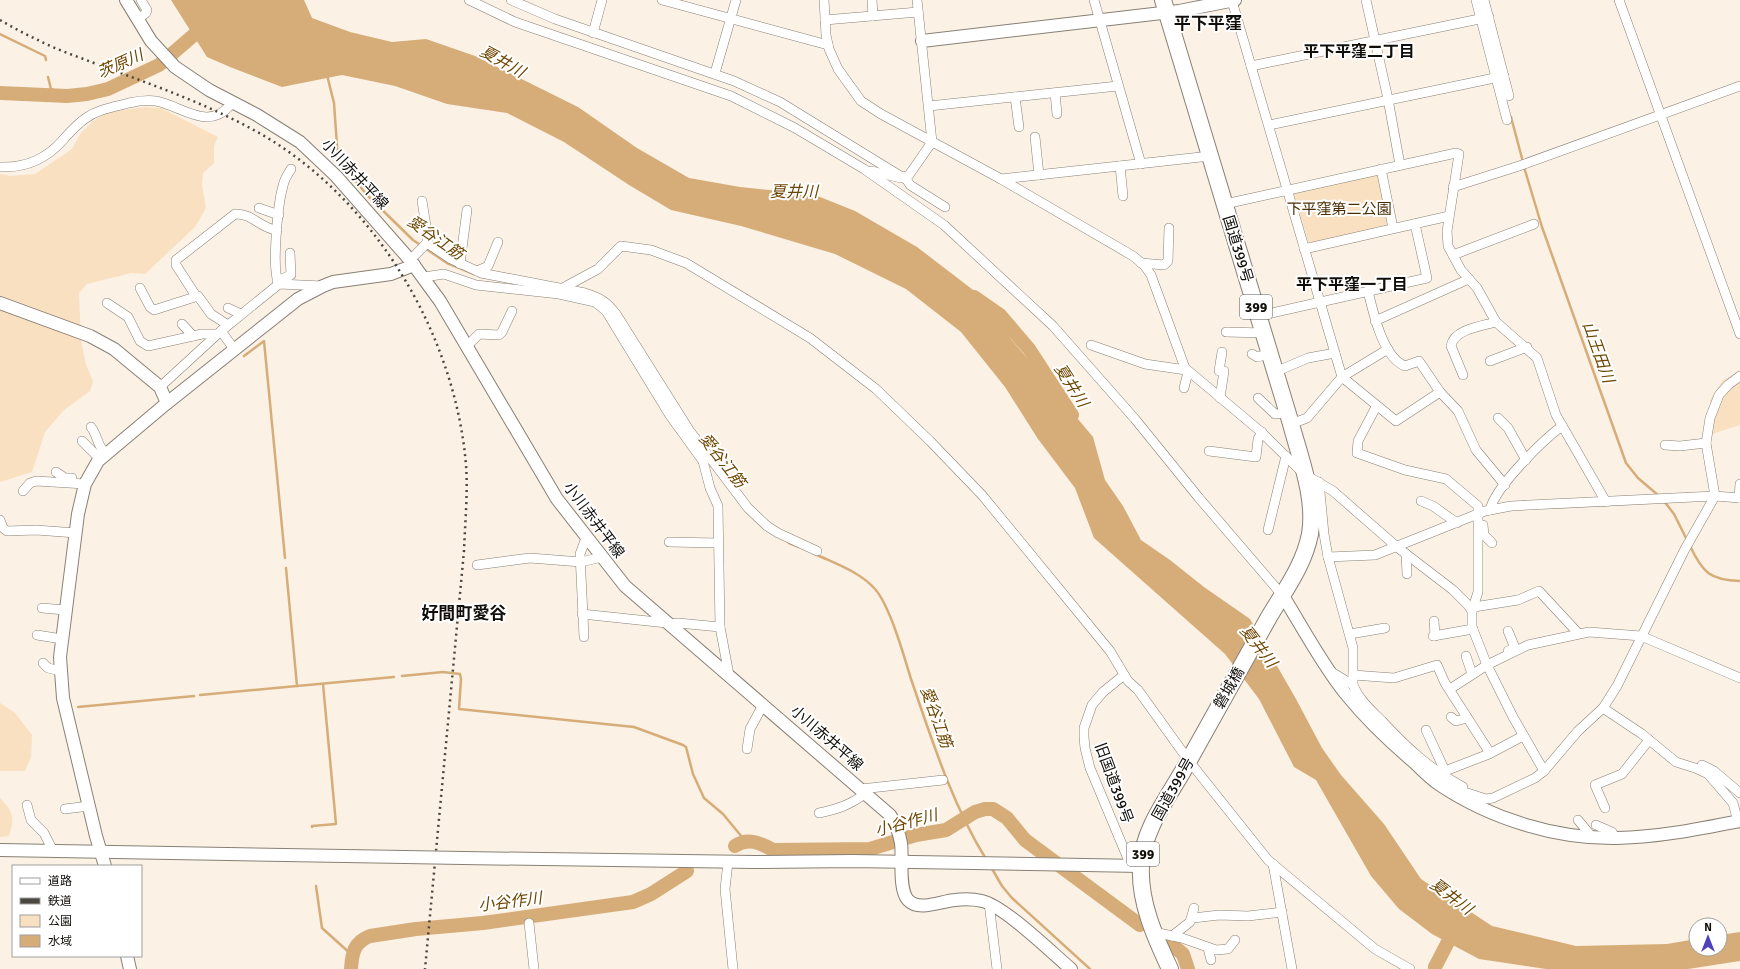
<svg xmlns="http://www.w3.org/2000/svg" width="1740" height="969" viewBox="0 0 1740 969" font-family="Signika,'Noto Sans JP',sans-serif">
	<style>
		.green { fill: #f9e0c1 }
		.water { fill: #d6ad78 }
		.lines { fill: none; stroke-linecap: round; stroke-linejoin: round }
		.stream { stroke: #d6ad78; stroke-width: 2.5 }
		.river { stroke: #d6ad78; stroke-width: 14 }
		.street-casing { stroke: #898075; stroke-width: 10 }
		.secondary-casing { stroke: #898075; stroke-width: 14 }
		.highway-casing { stroke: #898075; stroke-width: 18 }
		.street { stroke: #fff; stroke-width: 9 }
		.secondary { stroke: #fff; stroke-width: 12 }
		.highway { stroke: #fff; stroke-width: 16 }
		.rail { stroke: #4a4640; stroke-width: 2.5; stroke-dasharray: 2 4; stroke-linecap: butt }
		.secondary-bridge-casing { stroke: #898075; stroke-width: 14; stroke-linecap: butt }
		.secondary-bridge { stroke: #fff; stroke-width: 12 }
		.labels { text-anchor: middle; stroke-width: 4; stroke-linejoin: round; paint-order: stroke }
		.shield { fill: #fff; stroke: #585654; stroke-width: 1 }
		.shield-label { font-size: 14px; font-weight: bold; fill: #110e0a }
		.street-label { font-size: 15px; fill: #110e0a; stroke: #fff }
		.park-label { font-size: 15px; fill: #4a2e02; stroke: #fff }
		.neighbourhood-label { font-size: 16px; font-weight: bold; fill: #110e0a; stroke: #fff }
		.water-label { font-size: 16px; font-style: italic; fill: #6e4601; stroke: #fff }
		.quarter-label { font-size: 17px; font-weight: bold; fill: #110e0a; stroke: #fff }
	</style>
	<rect width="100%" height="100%" fill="#fbf1e5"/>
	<g class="green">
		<polygon points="144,107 161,108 218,137 214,146 214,163 203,173 202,185 206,208 195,227 145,274 131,273 87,284 79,293 81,340 86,365 93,381 90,391 64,410 45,432 32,472 0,482 0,174 11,176 35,174 72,149 81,133 93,121 109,112"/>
		<polygon points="1377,173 1390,224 1311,243 1308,241 1294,194 1295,191"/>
		<polygon points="1740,370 1740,425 1712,434 1710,400 1722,381"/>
		<polygon points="0,703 15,713 32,735 31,757 25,771 0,771"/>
		<path d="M0,798C13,812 15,817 9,836L0,837Z"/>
	</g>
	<polygon class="water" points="171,0 304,0 312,18 350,32 392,42 426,39 475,56 578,107 637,148 689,178 740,187 815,195 855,211 917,247 981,296 1011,339 1093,437 1105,480 1123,506 1141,540 1170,560 1204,587 1250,619 1296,699 1322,748 1341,775 1384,824 1421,879 1492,926 1576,946 1667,944 1696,939 1696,949 1720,949 1720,935 1740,932 1740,961 1688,969 1546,969 1479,959 1432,934 1399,909 1371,876 1316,780 1294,767 1259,699 1225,654 1094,538 1075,488 1038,439 1005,387 961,332 906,289 835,254 741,226 671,210 629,185 564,142 507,113 447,104 395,86 342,75 282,87 230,67 207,57"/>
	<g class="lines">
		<g class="stream">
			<polyline points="0,34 45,56 46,60"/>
			<polyline points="327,75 334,103 338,160 368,196 413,240 447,263 474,274"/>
			<polyline points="48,77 51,89 67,96"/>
			<polyline points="1511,117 1523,162"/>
			<polyline points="1524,167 1542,227 1626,463 1638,478 1659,496"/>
			<polyline points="244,356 264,341 285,558"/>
			<polyline points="1664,501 1674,514 1687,540"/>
			<polyline points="789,543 799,547"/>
			<path d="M1690,546C1703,573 1710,580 1740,581"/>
			<path d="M815,554C836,564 860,572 875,589C890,606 904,656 911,679C932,740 952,804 986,859"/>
			<polyline points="286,568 297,686"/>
			<polyline points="402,676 443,672 460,674 461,679 459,709 634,727 683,745 686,747 693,774 704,798 723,814 742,837 741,842"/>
			<polyline points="200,695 394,677"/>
			<polyline points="78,707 194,696"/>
			<polyline points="312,827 312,826 336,824 323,684"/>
			<polyline points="991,867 1002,886 1012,898 1090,969"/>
			<polyline points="316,886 322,928 352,955"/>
		</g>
		<g class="river">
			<polyline points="0,93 67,96 87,94 108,89 159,65 195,34 228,0"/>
			<polyline points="974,297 1000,315 1029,349 1072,415"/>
			<path d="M735,846C748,837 760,843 773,850L870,849L916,835L946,830L975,812L985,809H993L1007,818L1025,840L1140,925"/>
			<polyline points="1172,945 1183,954 1188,969"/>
			<polyline points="1435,967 1449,940 1454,925"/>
			<path d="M351,969C352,953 354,942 370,936L416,929L483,923L633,902L651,894L687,871"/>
		</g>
		<g class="street-casing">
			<g id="street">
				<polyline points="469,0 515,22 731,96 795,128 864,169 944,225 1053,326 1135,419 1199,498 1283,596"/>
				<polyline points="511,0 555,19 734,81 780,102 907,180 910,185 945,207"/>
				<polyline points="662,0 828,45"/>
				<polyline points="824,0 826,35 829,49 838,69 861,101 881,114 1001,179 1133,256 1144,265 1151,275 1185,368 1260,431 1304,474 1333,491 1397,547 1453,590 1468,605 1472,611 1472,627 1487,665 1513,717 1544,771"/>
				<polyline points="872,0 873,16"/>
				<polyline points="1094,0 1141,164"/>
				<polyline points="1366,0 1388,99 1400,165"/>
				<polyline points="1476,0 1507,120"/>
				<polyline points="1484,0 1509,96"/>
				<polyline points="1619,0 1740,334"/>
				<polyline points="1232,1 1342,377 1396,421 1440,392"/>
				<polyline points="138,19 146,13 147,10 141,0"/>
				<polyline points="825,20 918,12"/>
				<polyline points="593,33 602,0"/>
				<polyline points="1251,66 1489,17"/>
				<polyline points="715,73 736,0"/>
				<polyline points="1055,93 1057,114"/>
				<polyline points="1015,97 1019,127"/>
				<polyline points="929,106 1118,86"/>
				<polyline points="1269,125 1504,76"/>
				<polyline points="1035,137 1039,175"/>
				<polyline points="1120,166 1123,196"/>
				<path d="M0,167C25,168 46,159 62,141C69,133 77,124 86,118C99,109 114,107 129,103C138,101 147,100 156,101C185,107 209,133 233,102"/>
				<polyline points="1381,169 1393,228"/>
				<polyline points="871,171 901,178 909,175 932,142 917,0"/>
				<polyline points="1001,179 1210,156"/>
				<polyline points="1453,187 1519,166 1740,86"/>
				<polyline points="1225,204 1456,153 1459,154 1447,231 1448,246 1461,270 1477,288 1496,322 1537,358 1556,415 1606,502"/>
				<polyline points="259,208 279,215"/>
				<path d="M427,243L451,259L481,273L585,293C599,297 607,302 616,314L689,430L748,508L767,526L778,533L817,551"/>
				<polyline points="1304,249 1449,216"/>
				<polyline points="1453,255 1534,224"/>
				<polyline points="410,260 427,243 427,232 422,201"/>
				<polyline points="1141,263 1164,265 1168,261 1169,228"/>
				<polyline points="460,264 467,210"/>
				<polyline points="477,271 488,266 498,242"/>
				<polyline points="424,277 444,274 476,285 559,294 595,302 606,311 669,414 703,461 710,488 718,506 720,627 729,675"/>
				<polyline points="277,281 291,275 290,253"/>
				<path d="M279,284C271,270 278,203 283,186C284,180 287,175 291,169"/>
				<polyline points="140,288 150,307 154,310 198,296 211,314 228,325"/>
				<polyline points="561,289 598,269 621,246 651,250 686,263 810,338 876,389 930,441 982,495 1110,651 1128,681 1138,690 1189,761 1268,860 1375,949 1410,969"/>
				<path d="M1368,291C1373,312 1383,358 1405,366L1419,361L1440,392L1458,411L1476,450L1505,485"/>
				<path d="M196,296L176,265V260L235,214C252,213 261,229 277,230"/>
				<polyline points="107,303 128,317 140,341 148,346 202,334 217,334"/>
				<polyline points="228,308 241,314"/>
				<polyline points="1258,316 1427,278 1415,224"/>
				<polyline points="1375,321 1469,279"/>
				<polyline points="182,324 193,336"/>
				<polyline points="221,331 234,349"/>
				<polyline points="1226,332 1264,333"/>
				<polyline points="1091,345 1145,364 1186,370"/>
				<polyline points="466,347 479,334 499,335 502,332 512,311"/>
				<polyline points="1252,354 1257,357 1270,354"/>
				<polyline points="1490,361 1527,347"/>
				<polyline points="1275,372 1308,358 1335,353"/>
				<path d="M1463,375L1451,346C1454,329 1482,326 1496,322"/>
				<polyline points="160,387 221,331 279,284 323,286"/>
				<polyline points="1184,388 1188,372"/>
				<polyline points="1220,398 1224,371 1219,371 1222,352"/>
				<polyline points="1258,398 1275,414 1288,413"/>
				<polyline points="1376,407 1358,441 1357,453 1405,470 1446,479 1478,506 1478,592 1472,611"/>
				<polyline points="1498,418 1508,428 1526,460"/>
				<polyline points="1291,424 1307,418 1342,377 1388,349"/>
				<path d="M91,427C98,436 97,446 106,454"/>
				<polyline points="82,441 100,459"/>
				<polyline points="1665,445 1680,446 1706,443"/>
				<polyline points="1209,451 1256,457 1258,439 1262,432"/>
				<polyline points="56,472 65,478 72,478"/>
				<polyline points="1319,482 1324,534 1328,557 1353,648 1353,685 1330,671"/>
				<polyline points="23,491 30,483 36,481 85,484"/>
				<polyline points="1739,498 1740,484"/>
				<polyline points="1421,501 1433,506 1457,523"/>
				<path d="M1490,510C1495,487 1542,441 1562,426"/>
				<polyline points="0,520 3,528 7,531 36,530 76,533"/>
				<polyline points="1483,525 1484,535 1492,543"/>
				<polyline points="1268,530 1286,456"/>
				<polyline points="669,542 718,543"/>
				<polyline points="1406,554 1407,574"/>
				<polyline points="1328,557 1375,555 1485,511 1511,506 1715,496 1740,498"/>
				<polyline points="477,565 530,558 581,562 602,557"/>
				<polyline points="1474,607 1518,600 1539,591 1578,633"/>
				<polyline points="42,608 65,610"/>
				<polyline points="582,614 667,623"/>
				<polyline points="1434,621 1435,636"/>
				<polyline points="669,624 678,623 720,627"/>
				<polyline points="1350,634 1385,628"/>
				<polyline points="37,635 62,639"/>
				<polyline points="1433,636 1473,629"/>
				<polyline points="584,637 580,554 586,538"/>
				<polyline points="1508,651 1515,648 1508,631"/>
				<polyline points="1466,656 1472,674"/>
				<polyline points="43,663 48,668 61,671"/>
				<polyline points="1124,675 1103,692 1092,705 1084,728 1084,737 1085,748 1090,768 1131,866"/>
				<polyline points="1353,675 1394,678 1437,665 1445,683 1490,753"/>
				<path d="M1353,685C1359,700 1371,710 1382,721C1407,748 1431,770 1463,787"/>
				<polyline points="1450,689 1487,665 1528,645 1589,632 1641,636 1740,678"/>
				<polyline points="1603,708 1642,734 1676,762 1695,768 1708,774 1733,803 1738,822"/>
				<polyline points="1451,717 1456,721 1467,718"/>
				<polyline points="1426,730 1445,771 1489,754 1523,736"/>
				<polyline points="747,749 750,729 763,705"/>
				<polyline points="1702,765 1714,771 1740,793"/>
				<polyline points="1452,788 1486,799 1493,798 1535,778 1544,771 1578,731 1603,708 1617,686 1685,549 1715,496 1706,443 1710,418 1719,395 1728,385 1740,376"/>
				<polyline points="861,789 943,780"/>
				<polyline points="27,805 31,820 44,833 53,851"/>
				<polyline points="1605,808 1595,785 1622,774 1649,740"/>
				<polyline points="65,809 89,806"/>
				<path d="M819,813C838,809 850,805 866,793"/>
				<polyline points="1578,820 1592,837"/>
				<polyline points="1596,825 1612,832 1615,838"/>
				<polyline points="728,862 725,889 733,969"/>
				<polyline points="1273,864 1292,969"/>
				<polyline points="989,903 997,969"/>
				<polyline points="1193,918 1219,915 1248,916 1282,912"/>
				<polyline points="529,923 534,969"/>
				<polyline points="1154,932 1182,938 1216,950 1228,949 1235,940"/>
				<polyline points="1172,936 1190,922 1194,908"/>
				<polyline points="1208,948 1211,960"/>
			</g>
		</g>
		<g class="secondary-casing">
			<g id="secondary">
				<path d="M126,0L151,41L175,67L209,90L257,115L300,142L336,176L410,260L440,301L557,499L625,586L890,815C896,824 899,832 901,843C903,857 898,889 908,900C919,912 941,901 955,900C964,899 973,899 982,901C1004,906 1051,952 1071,969"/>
				<polyline points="922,41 1179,11 1235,0"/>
				<polyline points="0,303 90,336 114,349 160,387 167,403"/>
				<path d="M1283,596C1303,628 1321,663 1345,693C1366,719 1390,742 1415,763C1423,771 1431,779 1440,785C1491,819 1556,839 1617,838C1659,837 1699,829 1740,821"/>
				<polyline points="0,850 405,857"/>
				<polyline points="463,858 754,862 853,861 1141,866"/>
				<polyline points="105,866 96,836 63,698 60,657 78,514 85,484 98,461 167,403 298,299 323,286 333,282 391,274 414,265"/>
				<polyline points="127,956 130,969"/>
			</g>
		</g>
		<g class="highway-casing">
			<path id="highway" d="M1163,0L1291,424C1300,458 1316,498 1310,534C1304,565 1285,590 1269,617C1242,665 1215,713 1188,762C1171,794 1143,827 1141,866C1139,902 1155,937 1170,969"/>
		</g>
		<use href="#street" class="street"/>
		<use href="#secondary" class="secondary"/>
		<use href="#highway" class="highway"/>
		<path class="rail" d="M0,20C12,27 25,34 38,40C57,50 79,57 99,65C150,84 202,102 250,128C370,191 455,331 466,465C468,493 465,523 464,551L425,969"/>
		<g class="secondary-bridge-casing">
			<polyline id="secondary-bridge" points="405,857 463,858"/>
		</g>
		<use href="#secondary-bridge" class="secondary-bridge"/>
	</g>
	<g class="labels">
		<g class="shield">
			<rect x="1240" y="295" width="32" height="24" rx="3"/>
			<rect x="1127" y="842" width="32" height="24" rx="3"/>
		</g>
		<g class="shield-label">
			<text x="1256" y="312">399</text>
			<text x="1143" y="859">399</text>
		</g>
		<g class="street-label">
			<text transform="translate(355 174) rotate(47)" y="5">小川赤井平線</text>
			<text transform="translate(1238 249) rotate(73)" y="5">国道399号</text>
			<text transform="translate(594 520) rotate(53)" y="5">小川赤井平線</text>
			<text transform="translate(1229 688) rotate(-60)" y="5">磐城橋</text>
			<text transform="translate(827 738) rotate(41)" y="5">小川赤井平線</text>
			<text transform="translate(1114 783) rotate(70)" y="5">旧国道399号</text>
			<text transform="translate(1173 789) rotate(-61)" y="5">国道399号</text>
		</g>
		<g class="park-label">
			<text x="1339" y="214">下平窪第二公園</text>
		</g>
		<g class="neighbourhood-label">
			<text x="1359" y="57">平下平窪二丁目</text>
			<text x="1352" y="290">平下平窪一丁目</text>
		</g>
		<g class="water-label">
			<text transform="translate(503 61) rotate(29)" y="6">夏井川</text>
			<text transform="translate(120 63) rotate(-24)" y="6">茨原川</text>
			<text x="794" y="197">夏井川</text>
			<text transform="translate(436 237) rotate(35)" y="6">愛谷江筋</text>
			<text transform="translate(1599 352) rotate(70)" y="6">山王田川</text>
			<text transform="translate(1072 385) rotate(57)" y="6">夏井川</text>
			<text transform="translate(723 460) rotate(52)" y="6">愛谷江筋</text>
			<text transform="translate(1259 646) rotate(52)" y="6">夏井川</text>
			<text transform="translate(937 717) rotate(70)" y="6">愛谷江筋</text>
			<text transform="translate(906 822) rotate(-15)" y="6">小谷作川</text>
			<text transform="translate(1452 896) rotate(37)" y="6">夏井川</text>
			<text transform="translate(510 901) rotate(-7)" y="6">小谷作川</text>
		</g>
		<g class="quarter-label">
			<text x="1208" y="29">平下平窪</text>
			<text x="464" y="619">好間町愛谷</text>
		</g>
	</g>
	<rect x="12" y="865" width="130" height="92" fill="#ffffff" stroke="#a09f9d"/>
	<rect x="20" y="878" width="20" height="6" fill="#ffffff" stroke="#a09f9d"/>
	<text x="48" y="885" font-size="12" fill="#110e0a">道路</text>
	<rect x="20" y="898" width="20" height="6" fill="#4a4640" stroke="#a09f9d"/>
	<text x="48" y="905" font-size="12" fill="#110e0a">鉄道</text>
	<rect x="20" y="915" width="20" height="12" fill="#f9e0c1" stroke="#a09f9d"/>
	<text x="48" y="925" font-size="12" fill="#110e0a">公園</text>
	<rect x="20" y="935" width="20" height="12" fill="#d6ad78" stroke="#a09f9d"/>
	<text x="48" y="945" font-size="12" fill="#110e0a">水域</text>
	<g transform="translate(1708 937)"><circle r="19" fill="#ffffff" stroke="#a09f9d"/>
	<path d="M0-3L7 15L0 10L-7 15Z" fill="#5141b8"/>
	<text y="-6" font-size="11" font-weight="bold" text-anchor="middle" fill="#110e0a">N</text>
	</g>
</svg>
